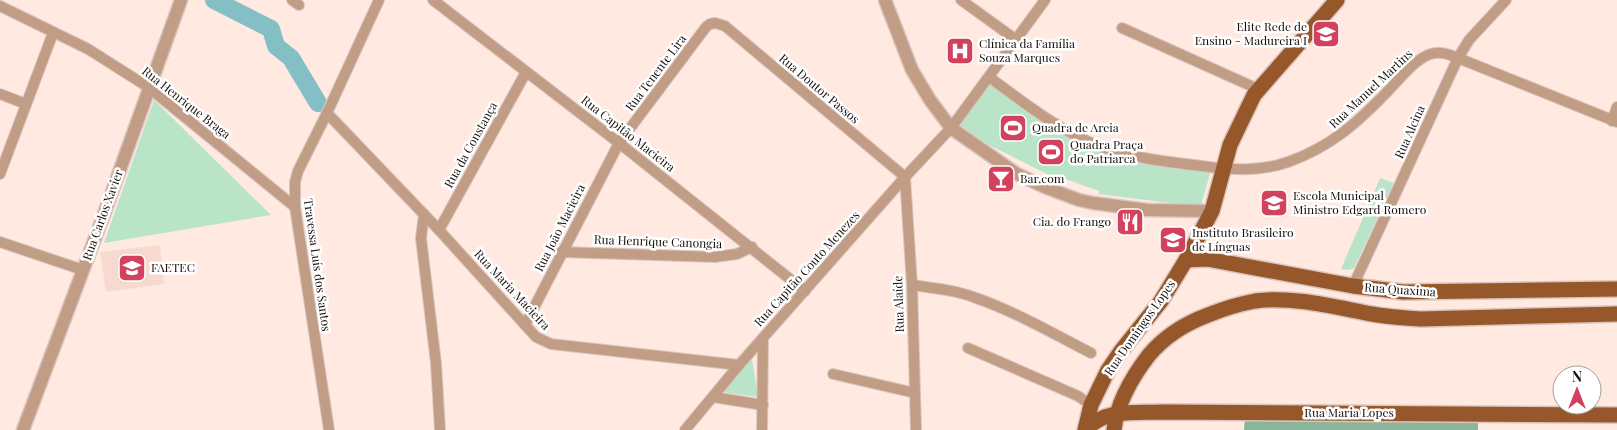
<svg xmlns="http://www.w3.org/2000/svg" width="1617" height="430" viewBox="0 0 1617 430" font-family="'Playfair Display',serif">
	<style>
		.built { fill: #f7dacf }
		.green { fill: #bae4c8 }
		.forest { fill: #8bb59a }
		.lines { fill: none; stroke-linecap: round; stroke-linejoin: round }
		.river { stroke: #84bfc5; stroke-width: 18 }
		.minor-casing { stroke: #dac6bf; stroke-width: 12 }
		.tertiary-casing { stroke: #dac6bf; stroke-width: 15 }
		.primary-casing { stroke: #dac6bf; stroke-width: 18 }
		.minor { stroke: #c19d86; stroke-width: 10 }
		.tertiary { stroke: #c19d86; stroke-width: 12 }
		.primary { stroke: #96572a; stroke-width: 15 }
		.labels { text-anchor: middle; stroke-width: 5; stroke-linejoin: round; paint-order: stroke }
		.poi-label { font-size: 12px; fill: #150e0b; stroke: #fff; text-anchor: start }
		.street-label { font-size: 12px; fill: #150e0b; stroke: #fff }
	</style>
	<rect width="100%" height="100%" fill="#ffe9e1"/>
	<polygon class="built" points="160,245 164,284 106,292 100,252"/>
	<g class="green">
		<path d="M989,82L1082,142L1211,170L1201,205L1170,203L1098,194L1100,191C1088,188 1060,175 1051,176L979,140L960,126Z"/>
		<polygon points="154,100 271,215 104,243"/>
		<polygon points="1380,178 1394,183 1354,268 1348,270 1341,269"/>
		<polygon points="752,359 758,397 722,392"/>
	</g>
	<polygon class="forest" points="1245,417 1478,418 1478,430 1244,430"/>
	<g class="lines">
		<polyline class="river" points="214,0 271,29 276,46 291,58 318,103"/>
		<g class="minor-casing">
			<g id="minor">
				<polyline points="292,0 299,5"/>
				<polyline points="433,0 619,143 805,291"/>
				<polyline points="961,0 1015,39"/>
				<polyline points="0,6 88,49 148,87 295,207"/>
				<polyline points="1122,28 1258,89"/>
				<path d="M989,77C1024,103 1060,131 1101,147C1133,158 1168,162 1202,166C1231,170 1259,172 1288,162C1330,147 1356,124 1386,93C1399,80 1412,62 1428,55C1438,50 1448,54 1458,58L1617,122"/>
				<polyline points="0,94 26,104"/>
				<polyline points="327,113 439,230 536,337 551,344 739,365"/>
				<polyline points="1612,121 1617,107"/>
				<polyline points="0,174 53,33"/>
				<polyline points="424,214 421,238 436,363 440,430"/>
				<polyline points="439,230 526,72"/>
				<polyline points="0,242 83,270"/>
				<polyline points="561,252 715,257 737,254 752,247"/>
				<path d="M912,285C933,288 956,290 976,298C1016,312 1054,334 1091,353"/>
				<polyline points="1353,286 1458,58 1469,40 1506,0"/>
				<polyline points="525,325 619,143 706,27 710,24 715,23 725,26 905,177 912,285 916,430"/>
				<polyline points="968,348 1078,396 1091,405"/>
				<polyline points="833,374 915,393"/>
				<polyline points="713,397 763,405"/>
				<polyline points="329,430 295,207 295,182 298,171 327,113 379,0"/>
				<polyline points="685,430 739,365 905,177 951,128 1045,0"/>
				<polyline points="762,430 763,338"/>
			</g>
		</g>
		<g class="tertiary-casing">
			<g id="tertiary">
				<polyline points="885,0 912,70 930,100 951,128 1017,174 1047,188 1079,200 1093,203 1147,210 1212,211"/>
				<polyline points="23,430 103,217 181,0"/>
			</g>
		</g>
		<g class="primary-casing">
			<g id="primary">
				<polyline points="1186,260 1207,259 1353,286 1403,292 1617,289"/>
				<polyline points="1085,430 1091,405 1108,370 1121,351 1161,301 1186,260 1212,211 1230,145 1254,95 1337,0"/>
				<path d="M1086,430C1104,408 1137,413 1164,412L1617,415"/>
				<path d="M1114,430C1117,403 1132,377 1149,355C1165,336 1184,324 1208,315C1223,309 1239,304 1255,301C1294,296 1334,307 1372,314C1388,317 1404,318 1421,319L1617,314"/>
			</g>
		</g>
		<use href="#minor" class="minor"/>
		<use href="#tertiary" class="tertiary"/>
		<use href="#primary" class="primary"/>
	</g>
	<defs>
		<g id="school-square" transform="scale(1.4375)"><rect x="-9" y="-9" width="18" height="18" rx="4" fill="#d2425e" stroke="#fff"/><path d="M0-5L7-2L0 1L-7-2ZM-4 1L0 2.5L4 1V4Q0 6-4 4Z" fill="#fff"/></g>
		<g id="hospital-square" transform="scale(1.4375)"><rect x="-9" y="-9" width="18" height="18" rx="4" fill="#d2425e" stroke="#fff"/><path d="M-5-5h3v3.5h4V-5h3V5h-3V1.5h-4V5h-3Z" fill="#fff"/></g>
		<g id="stadium-square" transform="scale(1.4375)"><rect x="-9" y="-9" width="18" height="18" rx="4" fill="#d2425e" stroke="#fff"/><path d="M0-5a6.5 5 0 1 0 0 10a6.5 5 0 1 0 0-10ZM-3.5-1.8h7v3.6h-7Z" fill="#fff"/></g>
		<g id="bar-square" transform="scale(1.4375)"><rect x="-9" y="-9" width="18" height="18" rx="4" fill="#d2425e" stroke="#fff"/><path d="M-6-5H6L.8 .8V4.5H3.5V6h-7V4.5H-.8V.8Z" fill="#fff"/></g>
		<g id="restaurant-square" transform="scale(1.4375)"><rect x="-9" y="-9" width="18" height="18" rx="4" fill="#d2425e" stroke="#fff"/><path d="M-5-6h1v4h1v-4h1v4h1v-4h1v5L-1.5 .5V6h-2V.5L-5-1ZM5-6V6H3V1.5H1.5Q1.5-4 5-6Z" fill="#fff"/></g>
		<g id="university-square" transform="scale(1.4375)"><rect x="-9" y="-9" width="18" height="18" rx="4" fill="#d2425e" stroke="#fff"/><path d="M0-5L7-2L0 1L-7-2ZM-4 1L0 2.5L4 1V4Q0 6-4 4Z" fill="#fff"/></g>
	</defs>
	<g fill-rule="evenodd">
		<use href="#school-square" x="1326" y="34"/>
		<use href="#hospital-square" x="960" y="51"/>
		<use href="#stadium-square" x="1013" y="128"/>
		<use href="#stadium-square" x="1051" y="152"/>
		<use href="#bar-square" x="1001" y="179"/>
		<use href="#school-square" x="1274" y="203"/>
		<use href="#restaurant-square" x="1130" y="222"/>
		<use href="#school-square" x="1173" y="240"/>
		<use href="#university-square" x="132" y="268"/>
	</g>
	<g class="labels">
		<g class="poi-label">
			<text x="1307" y="31" text-anchor="end">Elite Rede de<tspan x="1307" dy="14">Ensino - Madureira I</tspan></text>
			<text x="979" y="48">Clínica da Família<tspan x="979" dy="14">Souza Marques</tspan></text>
			<text x="1032" y="132">Quadra de Areia</text>
			<text x="1070" y="149">Quadra Praça<tspan x="1070" dy="14">do Patriarca</tspan></text>
			<text x="1020" y="183">Bar.com</text>
			<text x="1293" y="200">Escola Municipal<tspan x="1293" dy="14">Ministro Edgard Romero</tspan></text>
			<text x="1111" y="226" text-anchor="end">Cia. do Frango</text>
			<text x="1192" y="237">Instituto Brasileiro<tspan x="1192" dy="14">de Línguas</tspan></text>
			<text x="151" y="272">FAETEC</text>
		</g>
		<g class="street-label">
			<text transform="translate(656 73) rotate(-53)" y="4">Rua Tenente Lira</text>
			<text transform="translate(819 89) rotate(40)" y="4">Rua Doutor Passos</text>
			<text transform="translate(1371 89) rotate(-43)" y="4">Rua Manuel Martins</text>
			<text transform="translate(186 103) rotate(38)" y="4">Rua Henrique Braga</text>
			<text transform="translate(1410 132) rotate(-66)" y="4">Rua Alcina</text>
			<text transform="translate(628 134) rotate(38)" y="4">Rua Capitão Macieira</text>
			<text transform="translate(471 145) rotate(-61)" y="4">Rua da Constança</text>
			<text transform="translate(103 215) rotate(-70)" y="4">Rua Carlos Xavier</text>
			<text transform="translate(560 228) rotate(-63)" y="4">Rua João Macieira</text>
			<text transform="translate(658 242) rotate(2)" y="4">Rua Henrique Canongia</text>
			<text transform="translate(317 265) rotate(82)" y="4">Travessa Luís dos Santos</text>
			<text transform="translate(807 269) rotate(-48)" y="4">Rua Capitão Couto Menezes</text>
			<text transform="translate(512 290) rotate(47)" y="4">Rua Maria Macieira</text>
			<text transform="translate(1400 290) rotate(4)" y="4">Rua Quaxima</text>
			<text transform="translate(899 304) rotate(-92)" y="4">Rua Alaíde</text>
			<text transform="translate(1140 328) rotate(-55)" y="4">Rua Domingos Lopes</text>
			<text x="1349" y="417">Rua Maria Lopes</text>
		</g>
	</g>
	<g transform="translate(1577 390)"><circle r="24" fill="#ffffff" stroke="#a19f9d"/>
	<path d="M0-4L9 19L0 12L-9 19Z" fill="#d2425e"/>
	<text y="-8" font-size="14" font-weight="bold" text-anchor="middle" fill="#150e0b">N</text>
	</g>
</svg>
